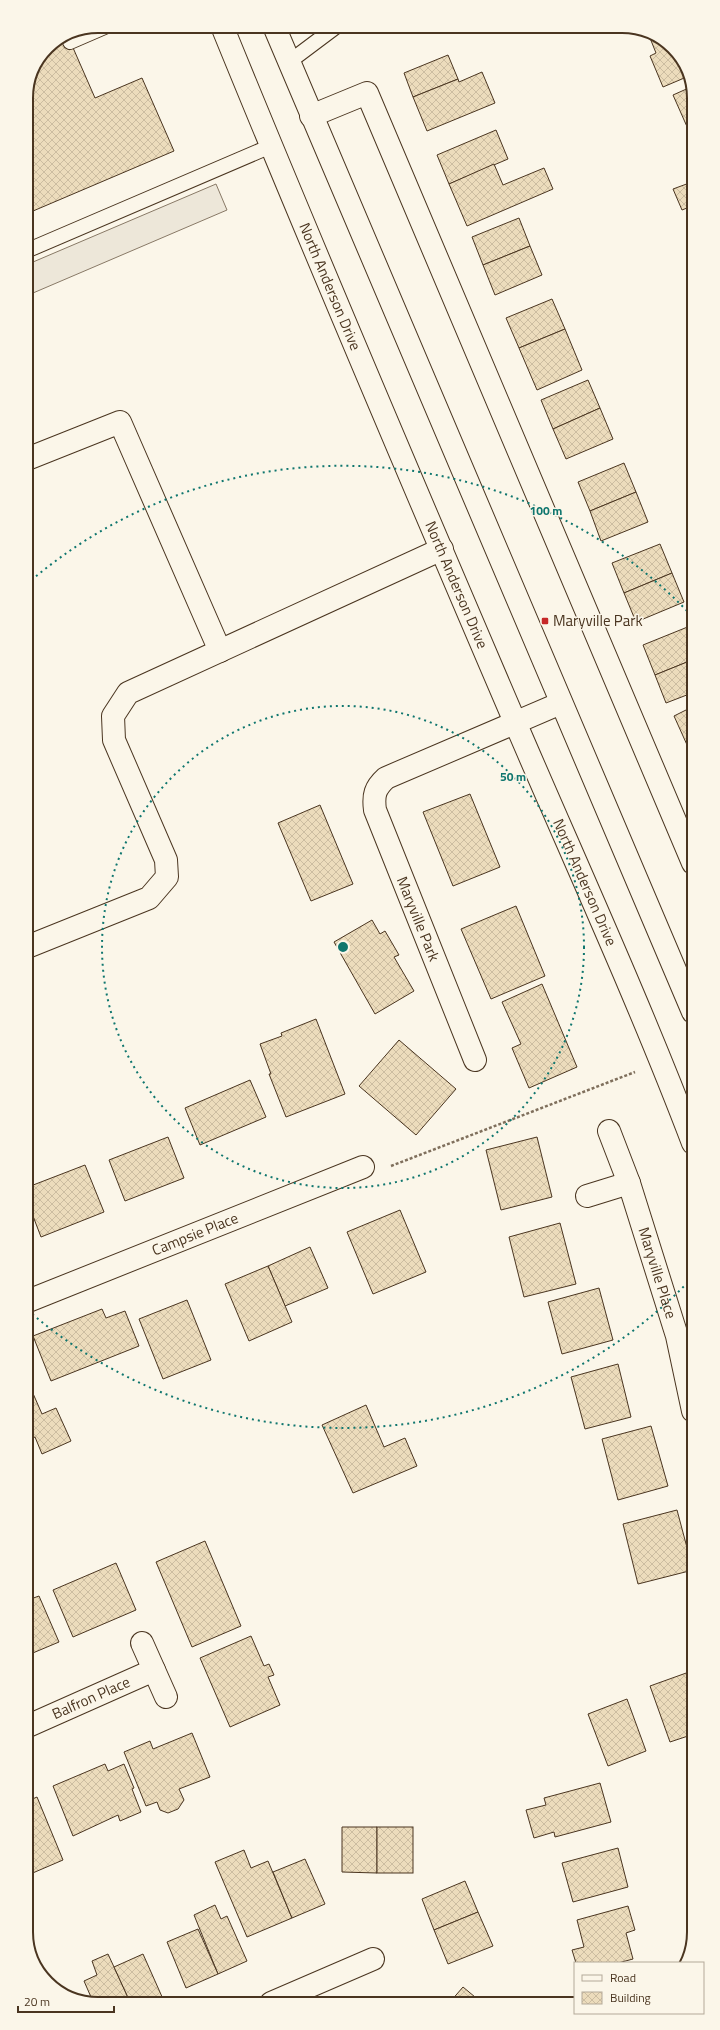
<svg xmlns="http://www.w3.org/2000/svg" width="720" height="2030" viewBox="0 0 720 2030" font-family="'Titillium Web',sans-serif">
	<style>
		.parking { fill: #ede7d9; stroke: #887966 }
		.building { fill: url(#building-cross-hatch); stroke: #4a3520 }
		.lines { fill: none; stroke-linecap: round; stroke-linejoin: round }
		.service-casing { stroke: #4a3520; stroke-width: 16 }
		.minor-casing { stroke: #4a3520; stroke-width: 24 }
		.primary-casing { stroke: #4a3520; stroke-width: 24 }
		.path { stroke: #7f6f5c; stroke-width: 2.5; stroke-dasharray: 3 2; stroke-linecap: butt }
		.service { stroke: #fbf6e9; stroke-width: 14 }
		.minor { stroke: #fbf6e9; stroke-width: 22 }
		.primary { stroke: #fbf6e9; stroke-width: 22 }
		.ring { fill: none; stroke: #0f766e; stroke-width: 2; stroke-dasharray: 2 4 }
		.poi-dot { fill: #c62828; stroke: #fbf6e9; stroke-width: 1.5 }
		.labels { text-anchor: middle; stroke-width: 3; stroke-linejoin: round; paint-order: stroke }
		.street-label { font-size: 15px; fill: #4a3520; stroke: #fbf6e9 }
		.poi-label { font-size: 15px; fill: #4a3520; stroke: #fbf6e9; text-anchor: start }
		.rim { fill: none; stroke: #4a3520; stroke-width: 2 }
		.centre { fill: #0f766e; stroke: #fbf6e9; stroke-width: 2 }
		.ring-label { font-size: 12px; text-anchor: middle; font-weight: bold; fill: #0f766e; stroke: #fbf6e9; stroke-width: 3; stroke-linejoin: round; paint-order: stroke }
	</style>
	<defs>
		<pattern id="building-cross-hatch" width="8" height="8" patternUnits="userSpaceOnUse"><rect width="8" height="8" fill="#ecdcbc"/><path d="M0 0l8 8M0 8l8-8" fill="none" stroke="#ccbda1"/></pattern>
	</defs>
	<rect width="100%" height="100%" fill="#fbf6e9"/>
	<polygon class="parking" points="216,184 227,210 26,296 26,265"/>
	<g class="building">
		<polygon points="397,26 407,26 399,30"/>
		<polygon points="67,34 95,98 142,78 174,151 26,214 26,94 47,47"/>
		<polygon points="654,37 666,41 689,76 663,87 650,56 656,53 650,38"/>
		<polygon points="448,55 458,79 413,97 404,73"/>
		<polygon points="482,72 495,103 427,131 413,97 458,79 459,82"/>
		<polygon points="691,87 692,138 673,95"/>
		<polygon points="496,130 508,159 449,184 437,155"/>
		<polygon points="494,164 503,185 544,168 553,189 467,226 449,184"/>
		<polygon points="692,182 692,206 682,210 673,189"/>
		<polygon points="519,218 530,246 483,265 472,237"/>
		<polygon points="530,246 542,275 495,295 483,265"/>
		<polygon points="552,299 565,329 519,348 506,318"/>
		<polygon points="565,329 582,370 537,390 519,348"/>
		<polygon points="588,380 600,408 553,429 541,400"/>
		<polygon points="600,408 613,439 566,459 553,429"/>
		<polygon points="624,463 636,492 590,511 578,482"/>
		<polygon points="636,492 648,522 601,541 590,511"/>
		<polygon points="660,544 672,573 624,593 612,563"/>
		<polygon points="672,573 684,602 636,622 624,593"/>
		<polygon points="690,626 692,633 692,660 655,675 643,645"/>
		<polygon points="692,660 692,693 666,703 655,675"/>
		<polygon points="692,707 692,756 674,716"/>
		<polygon points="470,794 500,867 453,886 423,812"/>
		<polygon points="320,805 353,884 311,901 278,823"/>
		<polygon points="516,906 545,976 491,999 461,929"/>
		<polygon points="372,920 380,934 385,931 399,955 394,957 414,991 375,1014 334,942"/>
		<polygon points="542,984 577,1067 529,1088 512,1048 521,1044 502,1002"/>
		<polygon points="316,1019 345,1094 286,1117 269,1074 271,1074 260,1044 282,1036 281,1033"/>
		<polygon points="399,1040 456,1089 416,1135 359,1086"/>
		<polygon points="250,1080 266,1117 200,1145 185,1108"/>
		<polygon points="168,1137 184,1178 125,1201 109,1160"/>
		<polygon points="537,1137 552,1197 501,1210 486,1150"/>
		<polygon points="85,1165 104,1212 41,1237 28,1203 28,1187"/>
		<polygon points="400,1210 426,1272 373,1294 347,1232"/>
		<polygon points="560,1223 576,1284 524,1297 509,1237"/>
		<polygon points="310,1247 328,1288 285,1306 268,1266"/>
		<polygon points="268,1266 292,1322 249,1341 225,1284"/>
		<polygon points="599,1288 613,1340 562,1354 548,1302"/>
		<polygon points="187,1300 211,1360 163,1379 139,1319"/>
		<polygon points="102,1309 106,1318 125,1311 139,1346 51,1381 33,1336"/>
		<polygon points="618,1364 631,1417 585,1429 571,1377"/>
		<polygon points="28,1382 42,1414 56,1408 71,1441 42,1454 35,1437 28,1440"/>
		<polygon points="366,1405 384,1447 405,1438 417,1466 353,1493 322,1425"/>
		<polygon points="651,1426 668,1486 618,1500 602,1439"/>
		<polygon points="677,1510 693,1570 638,1584 623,1524"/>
		<polygon points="205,1541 241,1626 192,1647 156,1562"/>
		<polygon points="116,1563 136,1610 73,1637 53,1590"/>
		<polygon points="39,1596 59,1642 28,1655 28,1600"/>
		<polygon points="251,1636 264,1666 269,1664 274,1675 268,1677 280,1705 230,1727 200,1658"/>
		<polygon points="689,1672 694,1686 694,1734 670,1742 650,1686"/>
		<polygon points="627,1699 646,1751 608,1766 588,1714"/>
		<polygon points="192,1733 210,1777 179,1789 184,1800 178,1809 168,1813 160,1810 157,1802 146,1806 124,1752 150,1741 153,1749"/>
		<polygon points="105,1764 108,1771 124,1764 134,1788 132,1789 141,1812 120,1821 118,1815 73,1836 53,1786"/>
		<polygon points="600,1783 611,1822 555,1837 554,1832 534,1838 526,1810 546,1805 544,1798"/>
		<polygon points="37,1797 63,1860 28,1875 28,1801"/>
		<polygon points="342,1827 377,1827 377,1873 342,1872"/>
		<rect x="377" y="1827" width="36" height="46"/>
		<polygon points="618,1848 628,1887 573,1902 562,1863"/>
		<polygon points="244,1850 251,1868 268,1861 292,1918 247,1937 215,1862"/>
		<polygon points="305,1859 325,1904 292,1918 273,1872"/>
		<polygon points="465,1881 478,1912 434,1930 422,1899"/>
		<polygon points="215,1905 221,1919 227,1916 247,1961 218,1974 194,1915"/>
		<polygon points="628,1906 635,1930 626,1933 633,1959 618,1963 576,1963 572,1950 584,1947 577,1920"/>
		<polygon points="478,1912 493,1946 448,1964 434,1930"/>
		<polygon points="198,1929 218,1974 186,1988 167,1942"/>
		<polygon points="108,1954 114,1967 131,2004 94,2004 84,1981 97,1975 92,1961"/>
		<polygon points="143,1954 163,1999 153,2004 131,2004 114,1967"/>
		<polygon points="463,1987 481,2002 450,2002"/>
	</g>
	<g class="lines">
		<g class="service-casing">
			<g id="service">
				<polyline points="70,42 107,26"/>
				<polyline points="289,62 337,26"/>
				<polyline points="26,251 271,146"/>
			</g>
		</g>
		<g class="minor-casing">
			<g id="minor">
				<polyline points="311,116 367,93 693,863"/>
				<polyline points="27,459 120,422 220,651"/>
				<polyline points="27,947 149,898 167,877 166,860 114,740 113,716 128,693 442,549"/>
				<path d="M475,1060L375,810C373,795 375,788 386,778L561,703"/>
				<path id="s1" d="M609,1131L629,1183L677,1336L693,1411"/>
				<polyline points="587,1196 629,1183"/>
				<path id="s2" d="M28,1301L363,1167"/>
				<polyline points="142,1643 166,1697"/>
				<path id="s3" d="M28,1726L154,1670"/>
				<polyline points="271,2003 373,1959"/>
			</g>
		</g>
		<g class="primary-casing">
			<g id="primary">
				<path id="s4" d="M222,26C317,259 416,491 515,722C575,862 639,1001 693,1143"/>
				<polyline points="274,26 693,1012"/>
			</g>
		</g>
		<polyline class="path" points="391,1166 635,1072"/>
		<use href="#service" class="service"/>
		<use href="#minor" class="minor"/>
		<use href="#primary" class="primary"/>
	</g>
	<g class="ring">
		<circle cx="343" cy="947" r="241"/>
		<path d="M692 1278A481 481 0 0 1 31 1313M27 584A481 481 0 0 1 692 616"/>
	</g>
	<rect class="poi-dot" x="541" y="617" width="8" height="8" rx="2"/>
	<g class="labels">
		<g class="street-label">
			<text dy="5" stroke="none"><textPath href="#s4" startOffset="282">North Anderson Drive</textPath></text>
			<text dy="5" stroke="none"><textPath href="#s4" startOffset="606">North Anderson Drive</textPath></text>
			<text dy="5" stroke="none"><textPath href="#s4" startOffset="930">North Anderson Drive</textPath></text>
			<text transform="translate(418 919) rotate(68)" y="5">Maryville Park</text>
			<text dy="5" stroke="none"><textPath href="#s2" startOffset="180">Campsie Place</textPath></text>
			<text dy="5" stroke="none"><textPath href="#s1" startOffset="150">Maryville Place</textPath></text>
			<text dy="5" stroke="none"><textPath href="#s3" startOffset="69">Balfron Place</textPath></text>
		</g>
		<g class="poi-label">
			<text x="553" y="626">Maryville Park</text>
		</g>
	</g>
	<path d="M0 0H720V2030H0ZM98 33H622A65 65 0 0 1 687 98V1932A65 65 0 0 1 622 1997H98A65 65 0 0 1 33 1932V98A65 65 0 0 1 98 33Z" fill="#fbf6e9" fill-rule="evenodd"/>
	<path class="rim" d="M98 33H622A65 65 0 0 1 687 98V1932A65 65 0 0 1 622 1997H98A65 65 0 0 1 33 1932V98A65 65 0 0 1 98 33Z"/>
	<circle cx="343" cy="947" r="6" class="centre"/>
	<g class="ring-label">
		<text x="546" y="515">100 m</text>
		<text x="513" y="781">50 m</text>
	</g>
	<rect x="574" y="1962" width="130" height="52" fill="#fbf6e9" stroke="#b4a999"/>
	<rect x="582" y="1975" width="20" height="6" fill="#fbf6e9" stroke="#b4a999"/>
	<text x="610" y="1982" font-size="12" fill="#4a3520">Road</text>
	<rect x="582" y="1992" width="20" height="12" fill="url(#building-cross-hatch)" stroke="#b4a999"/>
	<text x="610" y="2002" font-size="12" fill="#4a3520">Building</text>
	<path d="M18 2006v6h96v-6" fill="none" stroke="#4a3520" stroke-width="2"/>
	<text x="24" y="2006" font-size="12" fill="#4a3520" stroke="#fbf6e9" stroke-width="3" paint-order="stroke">20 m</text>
</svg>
